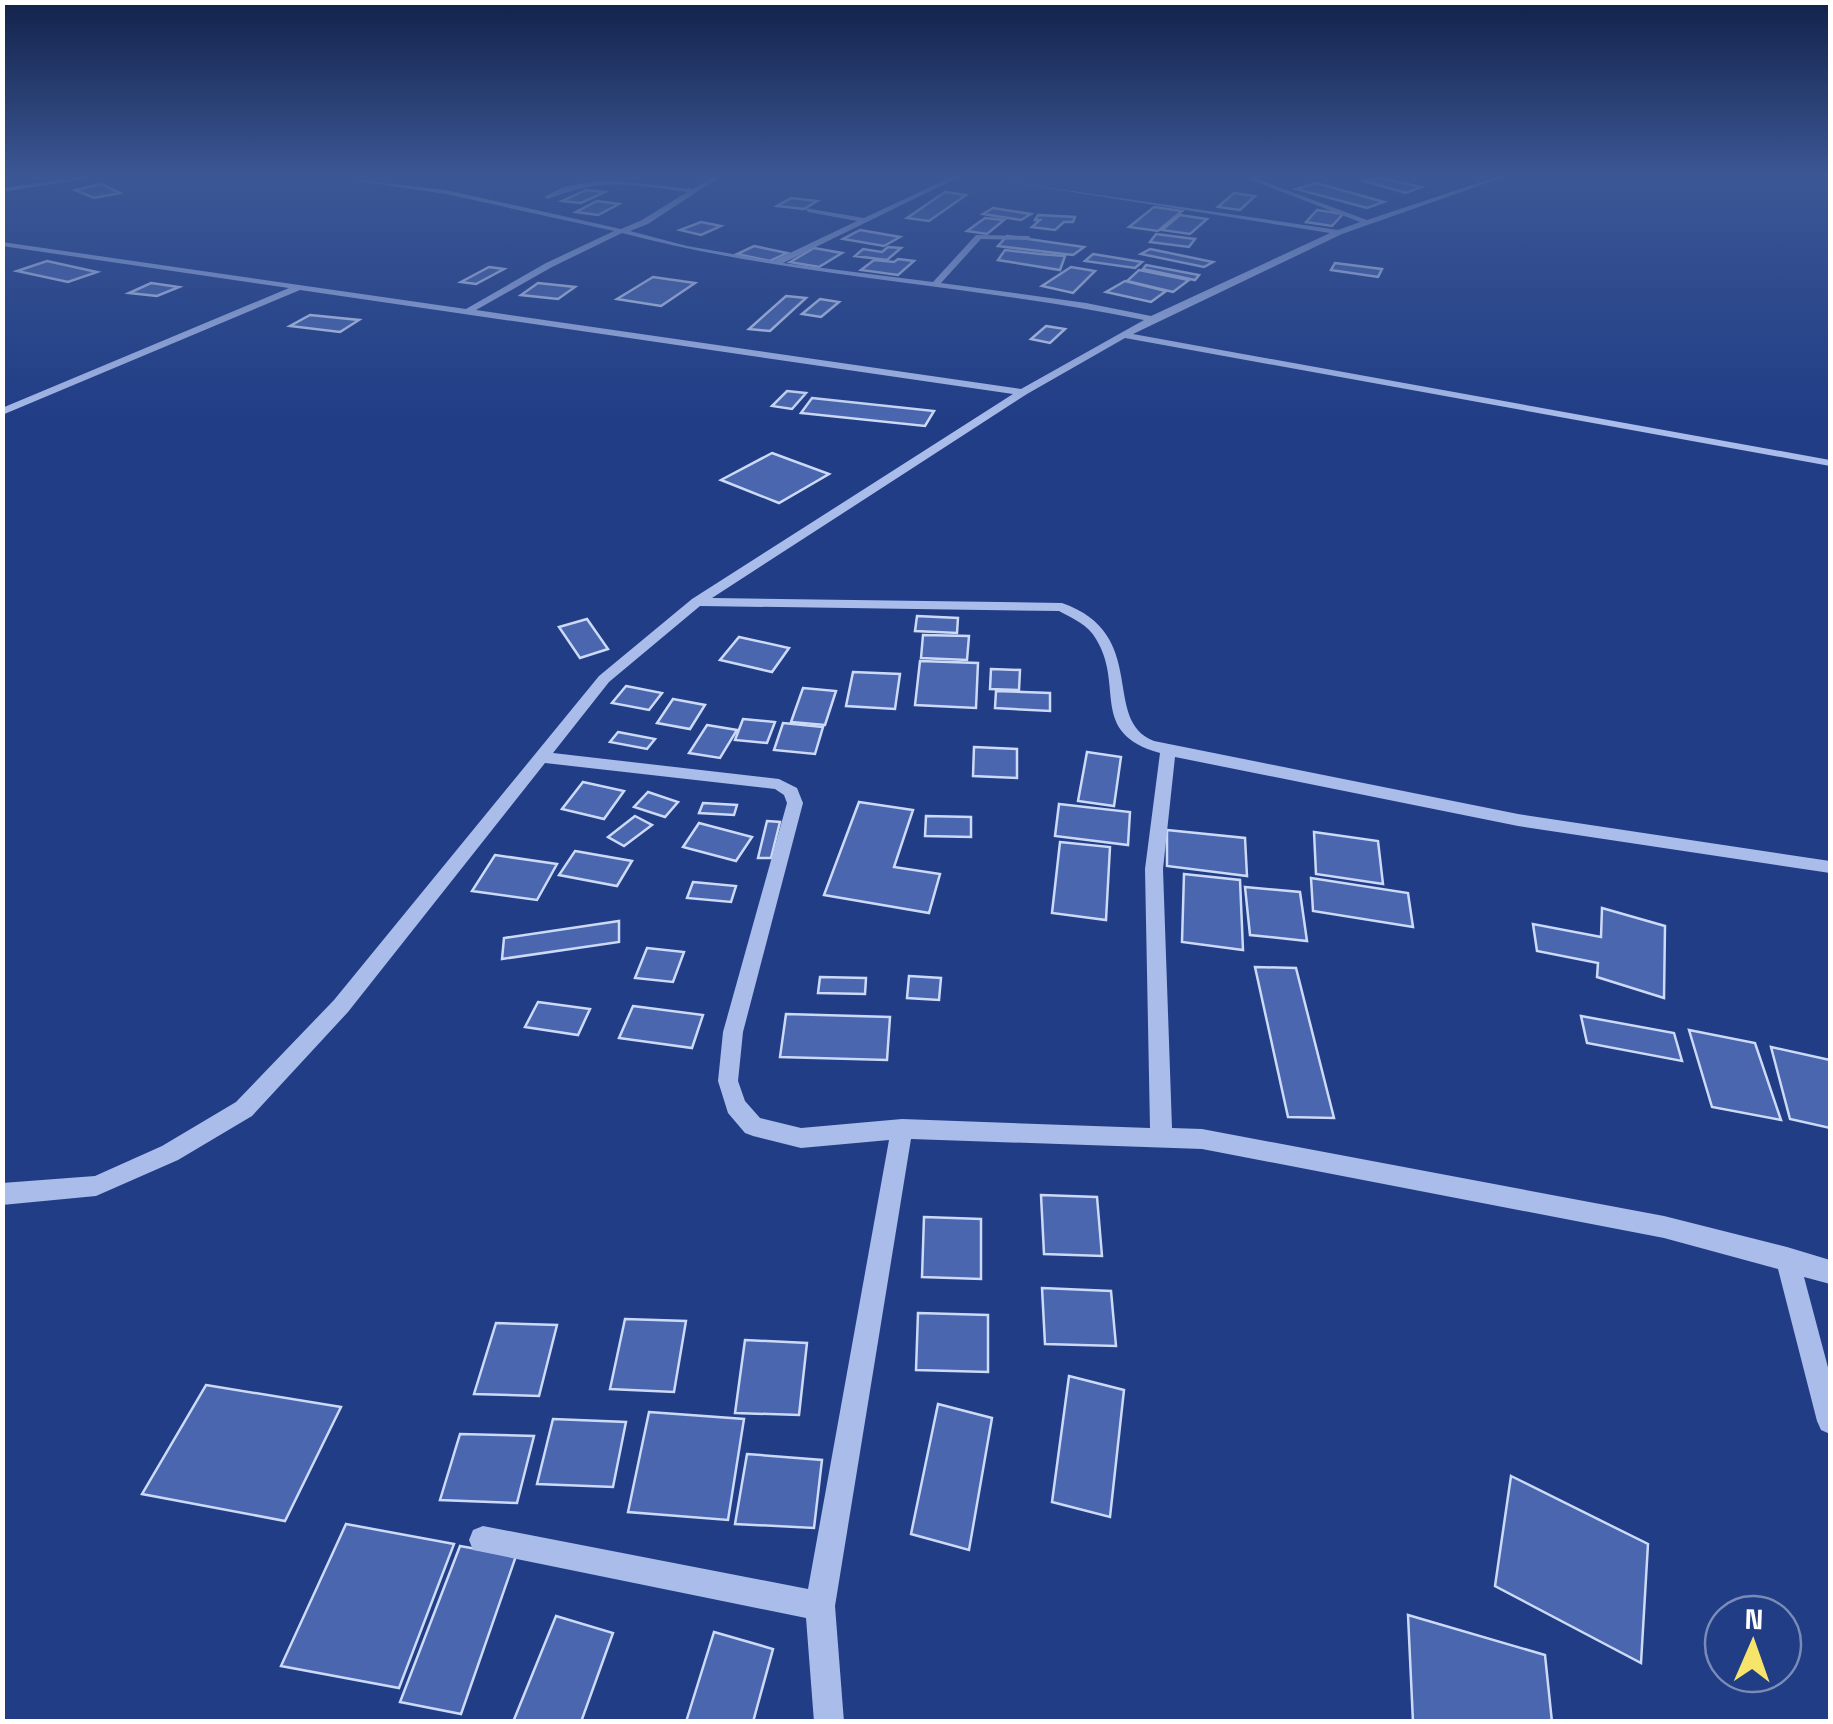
<svg xmlns="http://www.w3.org/2000/svg" width="1833" height="1724" viewBox="0 0 1833 1724" font-family="'Space Grotesk',sans-serif">
	<style>
		.building { fill: #4966ae; stroke: #cddaf7; stroke-width: 2.5 }
		.lines { fill: none; stroke-linecap: round; stroke-linejoin: round }
		.minor { fill: #a9bcea; fill-rule: evenodd }
	</style>
	<rect width="100%" height="100%" fill="#203d86"/>
	<g class="building">
		<polygon points="1374,178 1382,178 1421,187 1406,193 1364,181"/>
		<polygon points="1316,183 1384,202 1367,208 1296,189"/>
		<polygon points="101,184 120,193 94,198 75,190"/>
		<polygon points="586,190 605,192 581,203 562,201"/>
		<polygon points="945,192 966,195 929,221 907,218"/>
		<polygon points="1234,193 1255,196 1240,210 1218,207"/>
		<polygon points="791,198 817,201 804,209 777,206"/>
		<polygon points="597,201 619,204 598,215 576,212"/>
		<polygon points="1154,207 1182,211 1158,231 1129,227"/>
		<polygon points="993,208 1031,214 1021,220 983,214"/>
		<polygon points="1317,210 1343,214 1332,226 1306,222"/>
		<polygon points="1038,215 1075,217 1073,222 1064,222 1055,230 1032,227 1040,220 1035,220"/>
		<polygon points="1180,215 1207,219 1190,234 1162,230"/>
		<polygon points="985,218 1004,220 987,234 967,231"/>
		<polygon points="701,222 721,226 701,235 680,230"/>
		<polygon points="860,230 900,237 884,246 843,239"/>
		<polygon points="1156,234 1195,239 1189,247 1150,242"/>
		<polygon points="1007,236 1084,247 1073,255 998,246"/>
		<polygon points="754,246 787,253 770,261 737,254"/>
		<polygon points="888,247 901,248 887,260 855,256 863,249 882,252"/>
		<polygon points="814,248 842,253 819,267 790,262"/>
		<polygon points="1150,249 1213,262 1204,267 1141,254"/>
		<polygon points="1005,250 1040,254 1065,256 1060,270 998,260"/>
		<polygon points="1093,254 1142,262 1135,268 1085,261"/>
		<polygon points="898,259 914,261 898,275 861,270 874,260 894,262"/>
		<polygon points="47,261 97,272 68,282 17,271"/>
		<polygon points="1335,263 1382,269 1378,277 1331,270"/>
		<polygon points="1146,265 1199,275 1195,280 1143,269"/>
		<polygon points="489,267 504,269 476,284 461,282"/>
		<polygon points="1071,267 1095,271 1073,293 1042,286"/>
		<polygon points="1139,270 1189,280 1173,292 1127,281"/>
		<polygon points="653,277 695,283 661,306 617,299"/>
		<polygon points="1125,281 1166,291 1151,302 1106,292"/>
		<polygon points="151,283 179,287 157,296 129,293"/>
		<polygon points="538,283 575,287 558,299 521,295"/>
		<polygon points="786,296 806,298 770,331 749,329"/>
		<polygon points="820,299 839,302 821,317 802,314"/>
		<polygon points="310,315 359,320 340,332 290,326"/>
		<polygon points="1046,326 1065,329 1050,343 1031,339"/>
		<polygon points="787,391 806,393 792,409 772,406"/>
		<polygon points="812,398 934,411 925,426 801,413"/>
		<polygon points="772,453 829,474 779,503 721,480"/>
		<polygon points="917,616 958,618 957,633 915,631"/>
		<polygon points="587,619 608,649 580,658 559,627"/>
		<polygon points="923,635 969,636 967,660 921,658"/>
		<polygon points="739,637 789,648 772,672 720,660"/>
		<polygon points="920,661 978,663 976,708 915,705"/>
		<polygon points="991,669 1020,670 1019,690 990,689"/>
		<polygon points="853,672 900,674 895,709 846,706"/>
		<polygon points="626,686 662,693 649,710 612,703"/>
		<polygon points="803,688 836,691 825,725 791,722"/>
		<polygon points="996,691 1050,693 1050,711 995,708"/>
		<polygon points="673,699 705,705 690,729 657,723"/>
		<polygon points="743,719 775,722 767,743 735,740"/>
		<polygon points="783,723 823,727 815,754 774,750"/>
		<polygon points="707,725 737,730 720,758 689,753"/>
		<polygon points="618,732 655,739 647,749 610,742"/>
		<polygon points="974,747 1017,749 1017,778 973,776"/>
		<polygon points="1087,752 1121,757 1114,806 1078,801"/>
		<polygon points="583,782 624,791 604,819 562,809"/>
		<polygon points="648,792 678,802 665,817 634,807"/>
		<polygon points="859,802 913,810 894,867 940,874 929,913 824,895"/>
		<polygon points="703,803 737,805 734,815 699,813"/>
		<polygon points="1059,804 1130,812 1128,845 1055,836"/>
		<polygon points="635,816 652,825 624,846 608,837"/>
		<polygon points="926,816 971,817 971,837 925,836"/>
		<polygon points="767,821 780,822 771,858 758,858"/>
		<polygon points="699,823 752,837 736,861 683,847"/>
		<polygon points="1167,830 1245,838 1247,876 1167,866"/>
		<polygon points="1314,832 1378,841 1383,884 1316,874"/>
		<polygon points="1060,842 1110,847 1106,920 1052,913"/>
		<polygon points="575,851 632,861 617,886 559,875"/>
		<polygon points="495,855 557,864 537,900 472,891"/>
		<polygon points="1184,874 1240,880 1243,950 1182,942"/>
		<polygon points="1311,878 1408,893 1413,927 1313,911"/>
		<polygon points="693,882 736,886 731,902 687,898"/>
		<polygon points="1245,887 1300,892 1307,941 1250,935"/>
		<polygon points="1602,908 1665,926 1664,998 1597,977 1598,963 1537,951 1533,924 1601,937"/>
		<polygon points="619,921 619,942 502,959 504,938"/>
		<polygon points="647,948 684,952 673,982 635,978"/>
		<polygon points="1255,967 1296,968 1334,1118 1288,1117"/>
		<polygon points="909,976 941,978 939,1000 907,998"/>
		<polygon points="820,977 866,978 865,994 818,993"/>
		<polygon points="538,1002 590,1009 578,1035 525,1027"/>
		<polygon points="633,1006 703,1015 692,1048 619,1038"/>
		<polygon points="786,1014 890,1017 887,1060 780,1057"/>
		<polygon points="1581,1016 1674,1033 1682,1061 1587,1043"/>
		<polygon points="1689,1030 1755,1043 1781,1120 1712,1107"/>
		<polygon points="1771,1047 1830,1060 1830,1128 1790,1119"/>
		<polygon points="1041,1195 1097,1197 1102,1256 1044,1254"/>
		<polygon points="924,1217 981,1219 981,1279 922,1277"/>
		<polygon points="1042,1288 1111,1291 1116,1346 1045,1344"/>
		<polygon points="918,1313 988,1315 988,1372 916,1370"/>
		<polygon points="625,1319 686,1321 674,1392 610,1389"/>
		<polygon points="496,1323 557,1325 539,1396 474,1394"/>
		<polygon points="745,1340 807,1343 799,1415 735,1413"/>
		<polygon points="1069,1376 1124,1390 1110,1517 1052,1502"/>
		<polygon points="206,1385 341,1407 285,1521 142,1494"/>
		<polygon points="938,1404 992,1418 969,1550 911,1534"/>
		<polygon points="649,1412 744,1419 728,1520 628,1512"/>
		<polygon points="553,1419 626,1422 613,1487 537,1484"/>
		<polygon points="460,1434 534,1436 517,1503 440,1500"/>
		<polygon points="747,1454 822,1460 814,1528 735,1524"/>
		<polygon points="1511,1476 1648,1544 1641,1663 1495,1586"/>
		<polygon points="346,1524 454,1544 399,1688 281,1666"/>
		<polygon points="460,1546 516,1556 461,1714 400,1702"/>
		<polygon points="1408,1615 1545,1655 1552,1722 1413,1722"/>
		<polygon points="556,1616 613,1633 581,1722 513,1722"/>
		<polygon points="714,1632 773,1649 753,1722 686,1722"/>
	</g>
	<g class="lines">
		<g class="minor">
			<polygon points="75,178 90,178 2,192 2,188"/>
			<path d="M338,178L446,190L621,229L642,220L687,192C630,184 604,177 548,199L544,197L563,187L601,180L693,189L711,178H718L648,224L630,231L687,246L773,261L857,221L808,212L805,208L864,218L949,178H957L783,263L933,282L976,235L1029,236L1032,240L981,239L941,283L1086,303L1151,316L1330,233L984,178L1338,230L1360,222L1246,178H1254L1367,220L1493,178H1501L1342,234L1133,334L1830,460V466L1125,338L1027,394L712,598L1062,603C1151,634 1100,720 1154,741L1518,814L1830,861V873L1518,826L1175,757L1163,869L1172,1128L1202,1129L1664,1216L1787,1247L1830,1260V1284L1804,1277L1830,1375V1434L1821,1430L1817,1421L1778,1269L1664,1238L1202,1149L911,1139L835,1606L844,1722H814L806,1618L473,1550L469,1540L473,1530L483,1526L808,1589L889,1140L801,1148L753,1136L745,1133L728,1113L718,1081L723,1032L787,803L784,795L775,789L545,763L348,1012L252,1116L178,1160L96,1196L2,1205V1183L95,1176L162,1146L236,1102L334,1000L599,676L692,599L1013,394L300,290L2,415V408L289,288L2,246V242L466,309L546,263L614,231L446,194ZM622,233C794,278 970,284 1144,320L1021,389L476,310L552,267ZM700,606L1059,611C1074,619 1088,625 1096,639C1125,686 1088,733 1160,753L1145,869L1150,1128L902,1119L801,1128L760,1118L745,1101L738,1081L743,1032L803,803L797,788L779,779L553,753L609,682Z"/>
		</g>
	</g>
	<linearGradient id="sky" x2="0" y2="1"><stop stop-color="#12224a"/><stop offset="0.42" stop-color="#3c5795"/><stop offset="1" stop-color="#3c5795" stop-opacity="0"/></linearGradient>
	<rect width="1833" height="419" fill="url(#sky)"/>
	<rect width="1833" height="1724" fill="none" stroke="#ffffff" stroke-width="10"/>
	<g transform="translate(1753 1644) rotate(2)"><circle r="48" fill="#203d86" stroke="#798bb6" stroke-width="2.5"/>
	<path d="M0-8L18 38L0 25L-18 38Z" fill="#f7e46a"/>
	<text y="-15" font-size="28" font-weight="bold" text-anchor="middle" fill="#ffffff">N</text>
	</g>
</svg>
